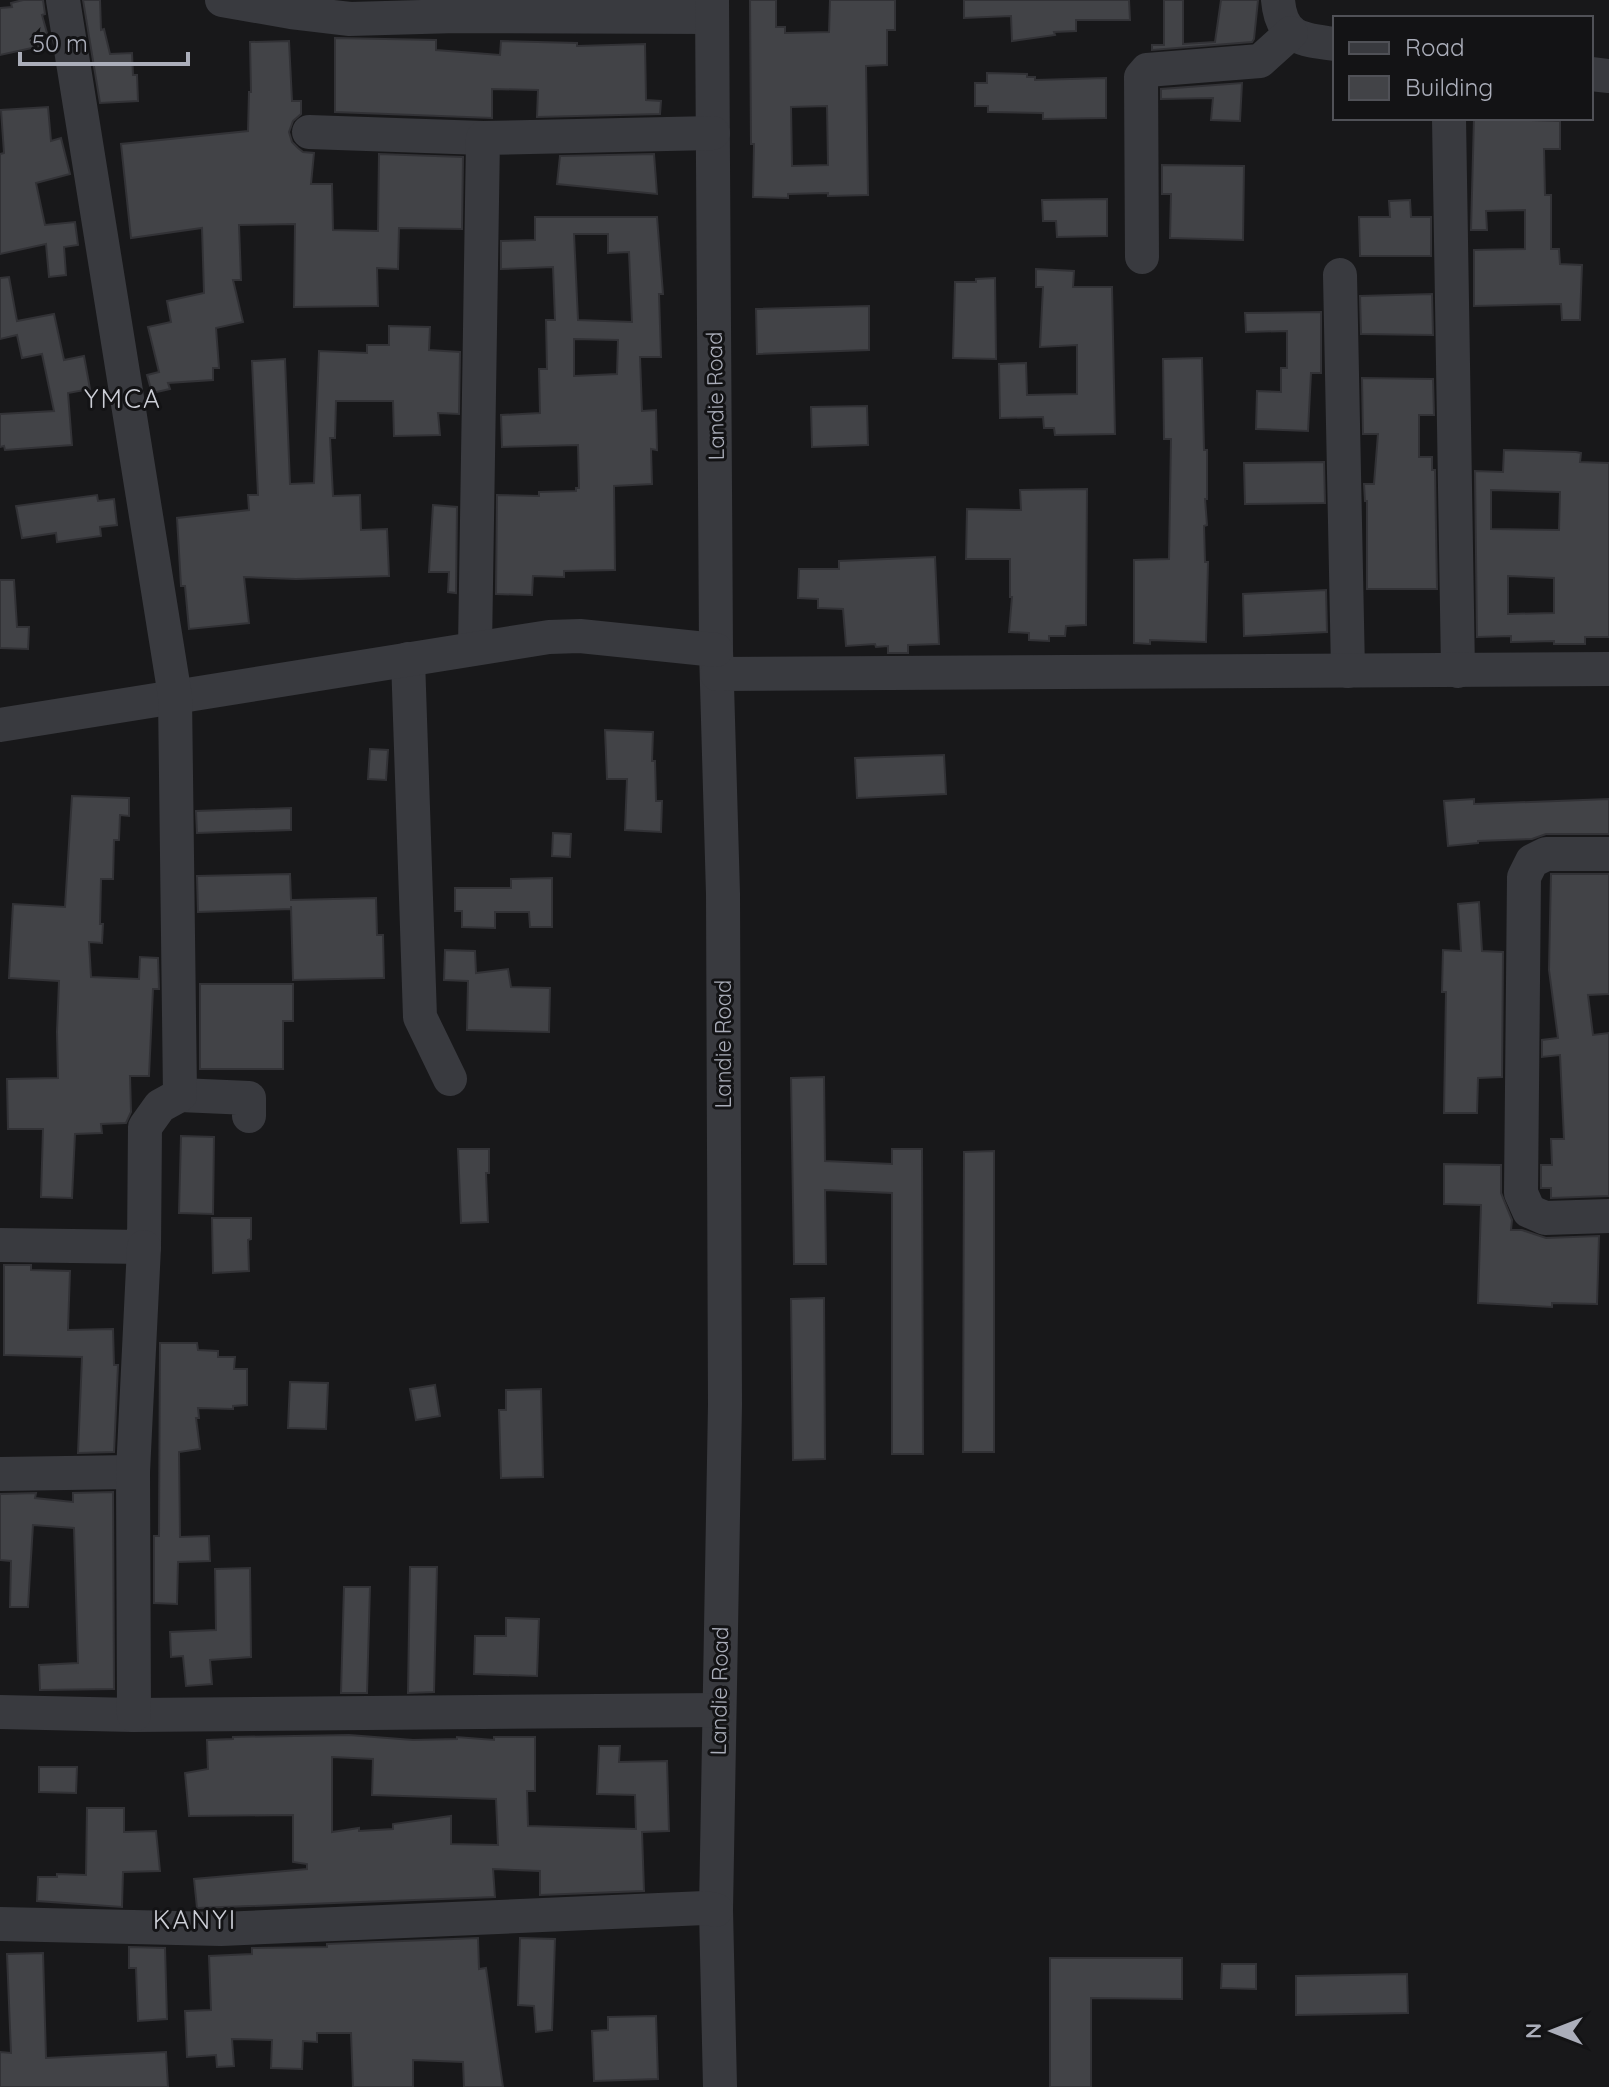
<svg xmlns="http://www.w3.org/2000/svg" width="1609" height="2087" viewBox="0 0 1609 2087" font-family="Quicksand,sans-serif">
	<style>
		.building { fill: #424347; stroke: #323236; stroke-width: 2; fill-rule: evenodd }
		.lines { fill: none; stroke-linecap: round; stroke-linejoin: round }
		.minor { stroke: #393a3f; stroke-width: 34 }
		.labels { text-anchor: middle; stroke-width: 6; stroke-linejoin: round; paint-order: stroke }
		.street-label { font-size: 22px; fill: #abaeba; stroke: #131315 }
		.quarter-label { font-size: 26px; letter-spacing: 2px; fill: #ccced6; stroke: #131315 }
	</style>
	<rect width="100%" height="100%" fill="#18181a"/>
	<g class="building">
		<polygon points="23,0 43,0 45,14 42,15 50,44 0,55 0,8 12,7 11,3"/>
		<polygon points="83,0 100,0 101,30 104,29 110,54 132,53 133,75 137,75 138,101 100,103"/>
		<path d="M750,0H776V27H785V33L829,32L830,0H895V30H887V65L866,66L868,195L828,196V193L788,194V198L753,197L754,144H751ZM827,106L828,165L792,166L791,107Z"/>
		<polygon points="964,0 1129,0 1130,20 1076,20 1076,31 1054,32 1055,35 1012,41 1011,16 964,18"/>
		<polygon points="1164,0 1183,0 1183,44 1215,42 1221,0 1258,0 1254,39 1252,42 1152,50 1152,45 1164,45"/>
		<polygon points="335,38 436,40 436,50 500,55 501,41 577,43 577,46 645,44 646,100 661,101 660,114 537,117 538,90 492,89 492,118 335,112"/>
		<polygon points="289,41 292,101 301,101 301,114 293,121 289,132 292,142 298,148 303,152 314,153 311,184 332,184 333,230 378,231 379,154 463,157 462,229 399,228 398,269 377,268 378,306 294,307 295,224 239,225 241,280 233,280 243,322 216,328 219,368 213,368 213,380 168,383 170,389 152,393 147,375 159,372 148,327 171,322 167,301 204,293 202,228 131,238 121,144 248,131 249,92 251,92 250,42"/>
		<polygon points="987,73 1027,74 1027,77 1035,77 1035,80 1106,78 1106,118 1043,119 1043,113 988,112 988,106 975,106 975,83 987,83"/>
		<polygon points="1242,83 1240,121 1211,120 1213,98 1161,99 1161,89"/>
		<polygon points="48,107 51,141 61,138 70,174 36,183 45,225 75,222 78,245 64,247 66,275 49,277 46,244 0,254 0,154 4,153 1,110"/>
		<polygon points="1474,118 1560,121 1560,149 1544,149 1545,195 1551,195 1551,249 1559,249 1560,264 1582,265 1580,320 1562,320 1561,304 1474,306 1474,250 1525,249 1525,210 1486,211 1487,230 1471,230"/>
		<polygon points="654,154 657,194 557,184 560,156"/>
		<polygon points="1162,165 1244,166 1243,240 1170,238 1171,194 1162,194"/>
		<polygon points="1107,199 1107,236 1057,237 1056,221 1043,221 1042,200"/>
		<polygon points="1410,200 1411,217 1431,217 1431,256 1360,256 1359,217 1390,217 1389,201"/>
		<path d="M535,217H657L663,294H659L661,357H640L642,411L656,410L657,450L651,449L652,484L614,486L615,570L564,571V577L533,576L532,595L496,594L497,495L539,496V492L576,491V488H579L578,445L502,447L501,415L540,413L539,369H547L546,320H555L553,267L501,269V241L535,240ZM574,234H608V253L629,252L632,322L578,320ZM574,339L618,340L617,374L574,376Z"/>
		<polygon points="1036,269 1074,271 1073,287 1112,287 1115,434 1055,435 1054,428 1044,428 1043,417 1000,418 999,364 1026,363 1027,395 1077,394 1077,345 1040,347 1043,287 1036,287"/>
		<polygon points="9,277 17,321 54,314 64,360 84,356 90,389 68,393 72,445 5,450 4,446 0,447 0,414 54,411 42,354 22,358 17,335 0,339 0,278"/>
		<polygon points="995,278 996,359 953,358 955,282 976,282 976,279"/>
		<polygon points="1432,294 1433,335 1361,334 1360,296"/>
		<polygon points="869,306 869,350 757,354 756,309"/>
		<polygon points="1321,312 1321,373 1311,373 1308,431 1256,429 1257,391 1281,392 1281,368 1287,368 1287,331 1246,332 1245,313"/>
		<polygon points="389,326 430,327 429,350 460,352 459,414 438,413 440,435 394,436 393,401 336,401 335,438 330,438 333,496 360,495 361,530 387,529 389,576 296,579 244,577 249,623 189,629 185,586 181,586 177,518 249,510 248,495 258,495 252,361 285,359 290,484 314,483 319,351 367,353 367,345 389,345"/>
		<polygon points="1202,358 1204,450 1207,450 1207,499 1205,499 1207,525 1204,526 1205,562 1208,562 1206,642 1150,640 1150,644 1134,643 1134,560 1169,559 1171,439 1164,439 1163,359"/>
		<polygon points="1362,378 1433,379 1434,415 1419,415 1419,457 1432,457 1432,470 1435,470 1437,589 1367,589 1367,501 1365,501 1364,484 1374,484 1378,434 1363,434"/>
		<polygon points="867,406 868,445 812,447 811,407"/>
		<path d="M1504,450L1576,452L1581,453L1580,462L1609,463V637H1585V644H1554V641L1511,642V636L1477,637L1475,471L1503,472ZM1491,490L1560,492L1559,530L1491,529ZM1508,576L1554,578V613L1508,614Z"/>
		<polygon points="1324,462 1325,503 1245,504 1244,463"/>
		<polygon points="1087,489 1086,625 1066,626 1065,636 1049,636 1049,641 1029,640 1029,633 1009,632 1012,597 1010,597 1010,559 966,559 967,509 1021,510 1020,490"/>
		<polygon points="97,495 98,501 114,499 117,525 100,527 101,536 57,542 56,533 22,538 16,506"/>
		<polygon points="433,505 457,507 456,593 448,592 449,572 429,572"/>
		<polygon points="935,557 939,644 908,645 908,653 888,653 888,646 876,647 875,644 846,646 843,609 818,608 818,599 798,598 799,569 839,569 839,561"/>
		<polygon points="0,580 14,580 17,627 29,627 28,649 0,648"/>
		<polygon points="1326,590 1327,632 1244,636 1243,594"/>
		<polygon points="605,730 653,732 652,761 655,761 656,801 662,801 661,832 625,830 627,779 607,779"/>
		<polygon points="370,749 388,750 386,780 368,779"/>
		<polygon points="944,755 946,794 857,798 855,758"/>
		<polygon points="72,796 129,798 129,816 120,815 119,840 114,840 113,879 101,879 100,924 103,924 102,943 89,942 91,977 139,979 140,957 158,958 159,989 153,989 149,1076 130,1076 131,1112 126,1123 101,1124 102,1133 75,1134 72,1198 41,1197 43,1129 8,1129 7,1079 58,1078 57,1032 59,981 9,978 13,904 65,907"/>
		<polygon points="1474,799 1474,804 1609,799 1609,834 1546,834 1532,839 1478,841 1478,843 1448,846 1444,801"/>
		<polygon points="291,808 291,830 197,833 196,811"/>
		<polygon points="553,833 571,834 570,857 552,856"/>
		<polygon points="290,874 291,900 376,898 377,935 383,935 384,978 293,980 291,906 291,909 198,912 197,876"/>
		<polygon points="1551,874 1609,874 1609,994 1588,995 1593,1035 1609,1033 1609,1196 1551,1198 1551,1188 1541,1188 1541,1165 1552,1165 1551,1139 1564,1139 1560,1055 1542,1057 1542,1040 1558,1038 1549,970"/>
		<polygon points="552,878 552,927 530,927 529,912 495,912 495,928 462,927 462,911 455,911 455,888 511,888 511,879"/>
		<polygon points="1479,902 1482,951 1503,952 1502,1077 1478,1078 1477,1113 1444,1113 1446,992 1442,992 1443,950 1461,951 1458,904"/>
		<polygon points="445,950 475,951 476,973 508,969 511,987 550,988 549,1032 467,1030 468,981 444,980"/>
		<polygon points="200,984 293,984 293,1021 283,1021 283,1069 200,1069"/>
		<polygon points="824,1077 825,1161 892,1164 892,1149 922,1149 923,1454 892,1454 892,1193 825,1190 826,1264 794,1264 791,1078"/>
		<polygon points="181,1136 214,1137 213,1214 179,1213"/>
		<polygon points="458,1149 489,1149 489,1173 486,1173 488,1222 461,1223"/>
		<polygon points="994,1151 994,1452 963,1452 964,1152"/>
		<polygon points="1444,1164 1501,1165 1501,1193 1512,1220 1511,1230 1522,1230 1546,1238 1599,1236 1597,1304 1552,1303 1552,1307 1478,1303 1481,1205 1444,1204"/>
		<polygon points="212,1218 251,1218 251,1239 248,1240 249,1271 213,1273"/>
		<polygon points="4,1265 31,1265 31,1270 70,1271 68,1330 113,1329 114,1365 118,1365 114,1452 78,1453 82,1357 4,1355"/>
		<polygon points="824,1298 825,1459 793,1460 791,1299"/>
		<polygon points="160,1343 197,1343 198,1350 218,1351 218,1357 235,1357 234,1369 247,1369 247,1405 233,1406 233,1409 198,1408 199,1418 196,1418 200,1449 179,1452 180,1537 209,1536 210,1561 178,1562 177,1604 154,1603 154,1536 159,1536"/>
		<polygon points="290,1382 328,1383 326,1429 288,1428"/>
		<polygon points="435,1385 440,1416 416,1420 410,1389"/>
		<polygon points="541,1389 543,1477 501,1478 499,1410 506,1410 506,1390"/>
		<polygon points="113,1492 114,1689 40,1690 39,1665 78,1663 74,1528 33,1525 28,1607 10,1607 11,1561 0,1560 0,1494 36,1493 35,1498 73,1502 73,1493"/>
		<polygon points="410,1567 437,1567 434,1692 408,1693"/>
		<polygon points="250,1568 251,1657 210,1660 212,1684 186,1686 183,1656 171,1657 170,1632 216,1630 215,1569"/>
		<polygon points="344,1587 370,1587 367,1693 341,1693"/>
		<polygon points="506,1618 539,1619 537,1676 474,1674 475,1636 506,1636"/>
		<path d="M349,1735L413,1740L457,1739V1737L494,1740V1737H535V1791H527L528,1826L636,1829L635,1795L597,1794L599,1746H620L619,1762L667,1761L669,1831L642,1832L644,1891L540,1895V1871L493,1869L495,1897L197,1908L194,1879L307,1869V1864L293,1862V1815L189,1816L185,1773L208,1769L207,1740L233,1739V1737ZM332,1757L373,1759L372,1795L496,1799L498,1845L451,1844V1816L393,1824V1829L359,1831V1828L332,1832Z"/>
		<polygon points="39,1767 77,1767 76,1793 39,1792"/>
		<polygon points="87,1808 124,1808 124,1832 156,1831 160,1871 123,1872 122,1907 37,1901 38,1877 57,1877 57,1874 86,1875"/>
		<polygon points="478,1938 479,1969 486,1968 503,2087 464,2087 463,2062 413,2060 413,2087 353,2087 351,2033 317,2033 317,2042 303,2041 302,2069 271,2068 272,2040 232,2039 234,2066 217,2067 216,2055 187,2057 185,2011 211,2010 209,1956 252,1954 252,1948 327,1947 327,1944"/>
		<polygon points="520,1938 555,1939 552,2030 536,2032 534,2006 518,2005"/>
		<polygon points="129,1947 165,1948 167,2019 138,2021 136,1968 129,1968"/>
		<polygon points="43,1953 46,2058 166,2052 168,2087 0,2087 0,2052 11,2053 7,1954"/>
		<polygon points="1050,1958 1182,1958 1182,1999 1091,1998 1091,2087 1050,2087"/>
		<polygon points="1222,1964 1256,1964 1256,1989 1221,1988"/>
		<polygon points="1407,1974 1408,2013 1296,2015 1296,1976"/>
		<polygon points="656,2016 658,2079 594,2081 592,2031 608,2030 608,2017"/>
	</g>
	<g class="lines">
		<g class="minor">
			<polyline points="222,0 291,12 350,19 457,16 712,17"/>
			<polyline points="712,0 716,650 723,894 725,1404 716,1910 720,2087"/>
			<path d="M1278,0C1281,38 1301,40 1335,44"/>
			<polyline points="1591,74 1609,76"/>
			<polyline points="1449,118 1458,671"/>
			<polyline points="309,132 483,138"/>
			<polyline points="1142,257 1141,77 1147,70 1260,61 1291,33"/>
			<polyline points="1340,275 1348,671"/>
			<polyline points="475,648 483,138 713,133"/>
			<polyline points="408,659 420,1017 450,1079"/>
			<polyline points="717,674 1609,669"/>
			<polyline points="0,725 549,637 580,636 716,650"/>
			<polyline points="1609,854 1546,854 1532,861 1524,877 1521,1193 1529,1211 1545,1218 1609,1216"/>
			<polyline points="180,1095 249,1098 249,1116"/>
			<polyline points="0,1245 144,1247 145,1127 160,1106 180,1095 175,696 63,0"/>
			<polyline points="0,1474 133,1472"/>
			<polyline points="0,1712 134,1715 718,1710"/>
			<polyline points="134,1715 133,1472 144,1247"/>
			<polyline points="0,1924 221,1929 705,1908 716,1910"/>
		</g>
	</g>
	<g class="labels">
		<g class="street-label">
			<text transform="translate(715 396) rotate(-91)" y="8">Landie Road</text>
			<text transform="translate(723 1044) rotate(-90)" y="8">Landie Road</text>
			<text transform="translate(719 1691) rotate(-89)" y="8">Landie Road</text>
		</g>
		<g class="quarter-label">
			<text x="123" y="408">YMCA</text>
			<text x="195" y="1929">KANYI</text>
		</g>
	</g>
	<rect x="1333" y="16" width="260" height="104" fill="#131315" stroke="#505157" stroke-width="2"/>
	<rect x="1349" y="42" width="40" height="12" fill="#393a3f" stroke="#505157" stroke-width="2"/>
	<text x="1405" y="56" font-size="24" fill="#abaeba">Road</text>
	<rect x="1349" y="76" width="40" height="24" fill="#424347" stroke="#505157" stroke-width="2"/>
	<text x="1405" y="96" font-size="24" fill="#abaeba">Building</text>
	<g transform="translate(1553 2031) rotate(270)" stroke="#131315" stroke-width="6" paint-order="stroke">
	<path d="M0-6L14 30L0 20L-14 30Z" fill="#abaeba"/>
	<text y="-12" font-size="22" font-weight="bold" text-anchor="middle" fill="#abaeba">N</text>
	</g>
	<path d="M20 52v12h168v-12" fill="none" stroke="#abaeba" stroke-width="4"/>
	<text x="32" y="52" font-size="24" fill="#abaeba" stroke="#131315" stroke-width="6" paint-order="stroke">50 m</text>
</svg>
